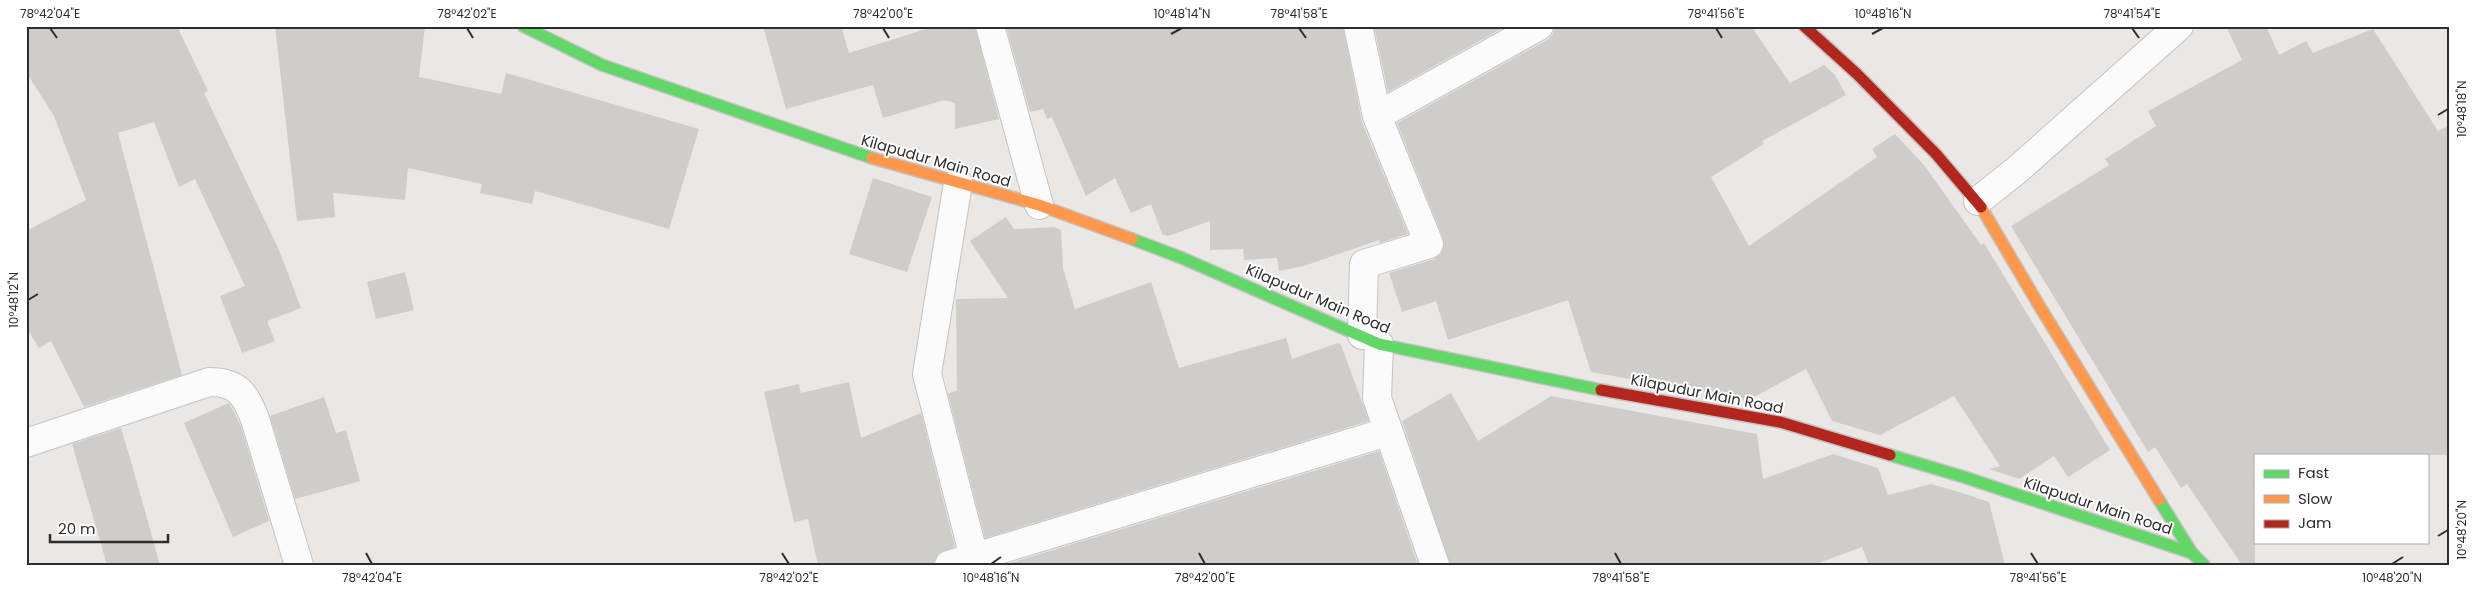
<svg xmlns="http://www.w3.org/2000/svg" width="2476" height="591" viewBox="0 0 2476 591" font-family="Poppins,sans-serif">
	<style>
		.building { fill: #cfcdca }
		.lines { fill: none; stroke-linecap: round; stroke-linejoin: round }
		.street-casing { stroke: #c4c3c4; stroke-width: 30 }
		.fast-casing { stroke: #c4c3c4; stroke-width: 14 }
		.slow-casing { stroke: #c4c3c4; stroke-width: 14 }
		.jam-casing { stroke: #c4c3c4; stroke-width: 14 }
		.street { stroke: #fcfbfb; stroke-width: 28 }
		.fast { stroke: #63d668; stroke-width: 11 }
		.slow { stroke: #ff974d; stroke-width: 11 }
		.jam { stroke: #b3261e; stroke-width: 11 }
		.ticks { fill: none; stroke: #2d2d2d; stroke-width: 2 }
		.labels { text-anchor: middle; stroke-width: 4; stroke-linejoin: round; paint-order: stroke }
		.street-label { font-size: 15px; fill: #2d2d2d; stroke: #fff }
		.neatline { fill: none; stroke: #2d2d2d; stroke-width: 2 }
		.ticks-label { font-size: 12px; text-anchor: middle; fill: #2d2d2d }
	</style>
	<rect width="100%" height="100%" fill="#eae7e4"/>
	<g class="building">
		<polygon points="26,26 177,26 208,91 204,93 279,250 301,308 267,321 275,341 242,353 220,296 245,286 195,179 179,187 154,122 118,133 182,375 84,407 51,341 39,348 26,327 26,231 86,200 54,116 26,72"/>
		<polygon points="275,26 425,26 419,77 501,94 506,73 699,129 669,229 535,191 532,204 480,193 482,184 408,168 405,200 333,193 335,217 297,221"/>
		<polygon points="763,26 841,26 849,53 936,26 975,26 999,119 955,129 955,103 944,100 883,118 873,85 786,109"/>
		<polygon points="1006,26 1343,26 1362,122 1408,234 1380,243 1379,240 1304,266 1279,271 1277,258 1244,260 1243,249 1210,250 1210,221 1168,236 1162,234 1151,204 1131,213 1115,178 1086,196 1052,117 1047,119 1043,109 1030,112"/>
		<polygon points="1374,26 1506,26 1388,92"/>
		<polygon points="1555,26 1751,26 1790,83 1824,65 1835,75 1846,95 1762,141 1764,144 1711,177 1749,246 1877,157 1872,149 1895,134 1924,165 1981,245 1984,243 2110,450 2068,477 2054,456 2019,479 1989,469 2000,466 1954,396 1880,435 1832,421 1806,369 1752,398 1752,401 1591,372 1568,300 1448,340 1436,301 1402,312 1389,273 1434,259 1441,254 1444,246 1443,238 1397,123 1547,40 1553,34"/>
		<polygon points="2226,26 2266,26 2279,55 2306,41 2313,53 2373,29 2438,131 2450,125 2450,455 2255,455 2255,565 2242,565 2187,484 2181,488 2155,447 2148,452 2011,226 2109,165 2105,159 2156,126 2148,111 2242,60"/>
		<polygon points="873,178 932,197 907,272 849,254"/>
		<polygon points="1006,217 1014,229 1054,227 1061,230 1063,268 1075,309 1151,282 1179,368 1286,338 1292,359 1338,343 1341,345 1369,421 985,538 948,394 957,390 956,299 1008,298 970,241"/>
		<polygon points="405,272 414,310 376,319 367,282"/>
		<polygon points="849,382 861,438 921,413 955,547 938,554 934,565 818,565 808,519 794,522 764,392 799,384 801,393"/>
		<polygon points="1451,393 1478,441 1551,396 1757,434 1763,479 1833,454 1878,468 1888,495 1931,484 1959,492 1989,502 2005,565 1869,565 1862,547 1813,565 1450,565 1402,421"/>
		<polygon points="324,397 336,433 346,430 360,481 295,499 270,416"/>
		<polygon points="229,403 241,426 269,521 233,537 184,423"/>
		<polygon points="121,428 134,472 160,565 107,565 72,444"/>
		<polygon points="1379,451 1418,565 1004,565"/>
	</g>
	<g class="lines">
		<g class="street-casing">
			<g id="street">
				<polyline points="990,26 1039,205"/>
				<polyline points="1358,26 1377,116 1429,244 1364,264 1362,335"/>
				<polyline points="1377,116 1539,26"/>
				<polyline points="958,183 927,374 976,565"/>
				<polyline points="1978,201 2018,169 2179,26"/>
				<polyline points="1379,344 1377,398 1435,565"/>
				<path d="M26,443L209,382C238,382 245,394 255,419L299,565"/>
				<polyline points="949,565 1387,432"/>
			</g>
		</g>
		<g class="fast-casing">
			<g id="fast">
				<polyline points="523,26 602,65 872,158"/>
				<polyline points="1132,239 1182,258 1379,344 1601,390"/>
				<polyline points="1890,455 1964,477 2192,553 2204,565"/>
				<polyline points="2159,500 2192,553"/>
			</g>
		</g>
		<g class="slow-casing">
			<g id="slow">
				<polyline points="872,158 1039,205 1132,239"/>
				<polyline points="1981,207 2040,307 2159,500"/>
			</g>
		</g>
		<g class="jam-casing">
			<g id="jam">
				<polyline points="1804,26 1857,74 1936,154 1981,207"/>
				<polyline points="1601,390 1780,422 1890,455"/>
			</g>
		</g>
		<use href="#street" class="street"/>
		<use href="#fast" class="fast"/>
		<use href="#slow" class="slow"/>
		<use href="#jam" class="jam"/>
	</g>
	<path class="ticks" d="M50,28L57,38M467,28L473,38M883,28L889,38M1299,28L1306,38M1716,28L1722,38M2132,28L2139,38M1171,34L1182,28M1872,34L1883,28M2438,115L2448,109M28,300L38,294M2438,536L2448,530M366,553L372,564M782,553L789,564M1199,553L1205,564M1615,553L1621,564M2031,553L2038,564M991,564L1001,557M2392,564L2403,557"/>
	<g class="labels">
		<g class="street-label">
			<text transform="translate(936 161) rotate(16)" y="5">Kilapudur Main Road</text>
			<text transform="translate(1318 299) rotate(23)" y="5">Kilapudur Main Road</text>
			<text transform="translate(1707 394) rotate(11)" y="5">Kilapudur Main Road</text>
			<text transform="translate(2098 506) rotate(18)" y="5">Kilapudur Main Road</text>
		</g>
	</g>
	<rect width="2476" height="591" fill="none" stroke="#ffffff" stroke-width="55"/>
	<rect x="2254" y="454" width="175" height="90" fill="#ffffff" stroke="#ababab"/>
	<rect x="2264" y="470" width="25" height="8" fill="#63d668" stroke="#ababab"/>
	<text x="2298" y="478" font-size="15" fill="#2d2d2d">Fast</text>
	<rect x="2264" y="495" width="25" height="8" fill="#ff974d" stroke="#ababab"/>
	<text x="2298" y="504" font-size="15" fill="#2d2d2d">Slow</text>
	<rect x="2264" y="520" width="25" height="8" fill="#b3261e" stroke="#ababab"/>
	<text x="2298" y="528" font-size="15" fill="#2d2d2d">Jam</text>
	<path d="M50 534v8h118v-8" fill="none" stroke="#2d2d2d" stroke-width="2.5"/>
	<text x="58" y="534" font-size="15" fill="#2d2d2d" stroke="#ffffff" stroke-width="4" paint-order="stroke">20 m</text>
	<rect x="28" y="28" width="2420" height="536" class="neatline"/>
	<g class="ticks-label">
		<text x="50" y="18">78°42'04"E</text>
		<text x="467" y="18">78°42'02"E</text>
		<text x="883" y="18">78°42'00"E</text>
		<text x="1182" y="18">10°48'14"N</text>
		<text x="1299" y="18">78°41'58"E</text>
		<text x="1716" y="18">78°41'56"E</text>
		<text x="1883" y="18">10°48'16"N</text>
		<text x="2132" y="18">78°41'54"E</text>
		<text transform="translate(2462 109) rotate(-90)" y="4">10°48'18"N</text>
		<text transform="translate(14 300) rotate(-90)" y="4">10°48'12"N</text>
		<text transform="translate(2462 530) rotate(-90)" y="4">10°48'20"N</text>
		<text x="372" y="582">78°42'04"E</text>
		<text x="789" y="582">78°42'02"E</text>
		<text x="991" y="582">10°48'16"N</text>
		<text x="1205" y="582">78°42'00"E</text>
		<text x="1621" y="582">78°41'58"E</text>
		<text x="2038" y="582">78°41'56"E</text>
		<text x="2392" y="582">10°48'20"N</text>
	</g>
</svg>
